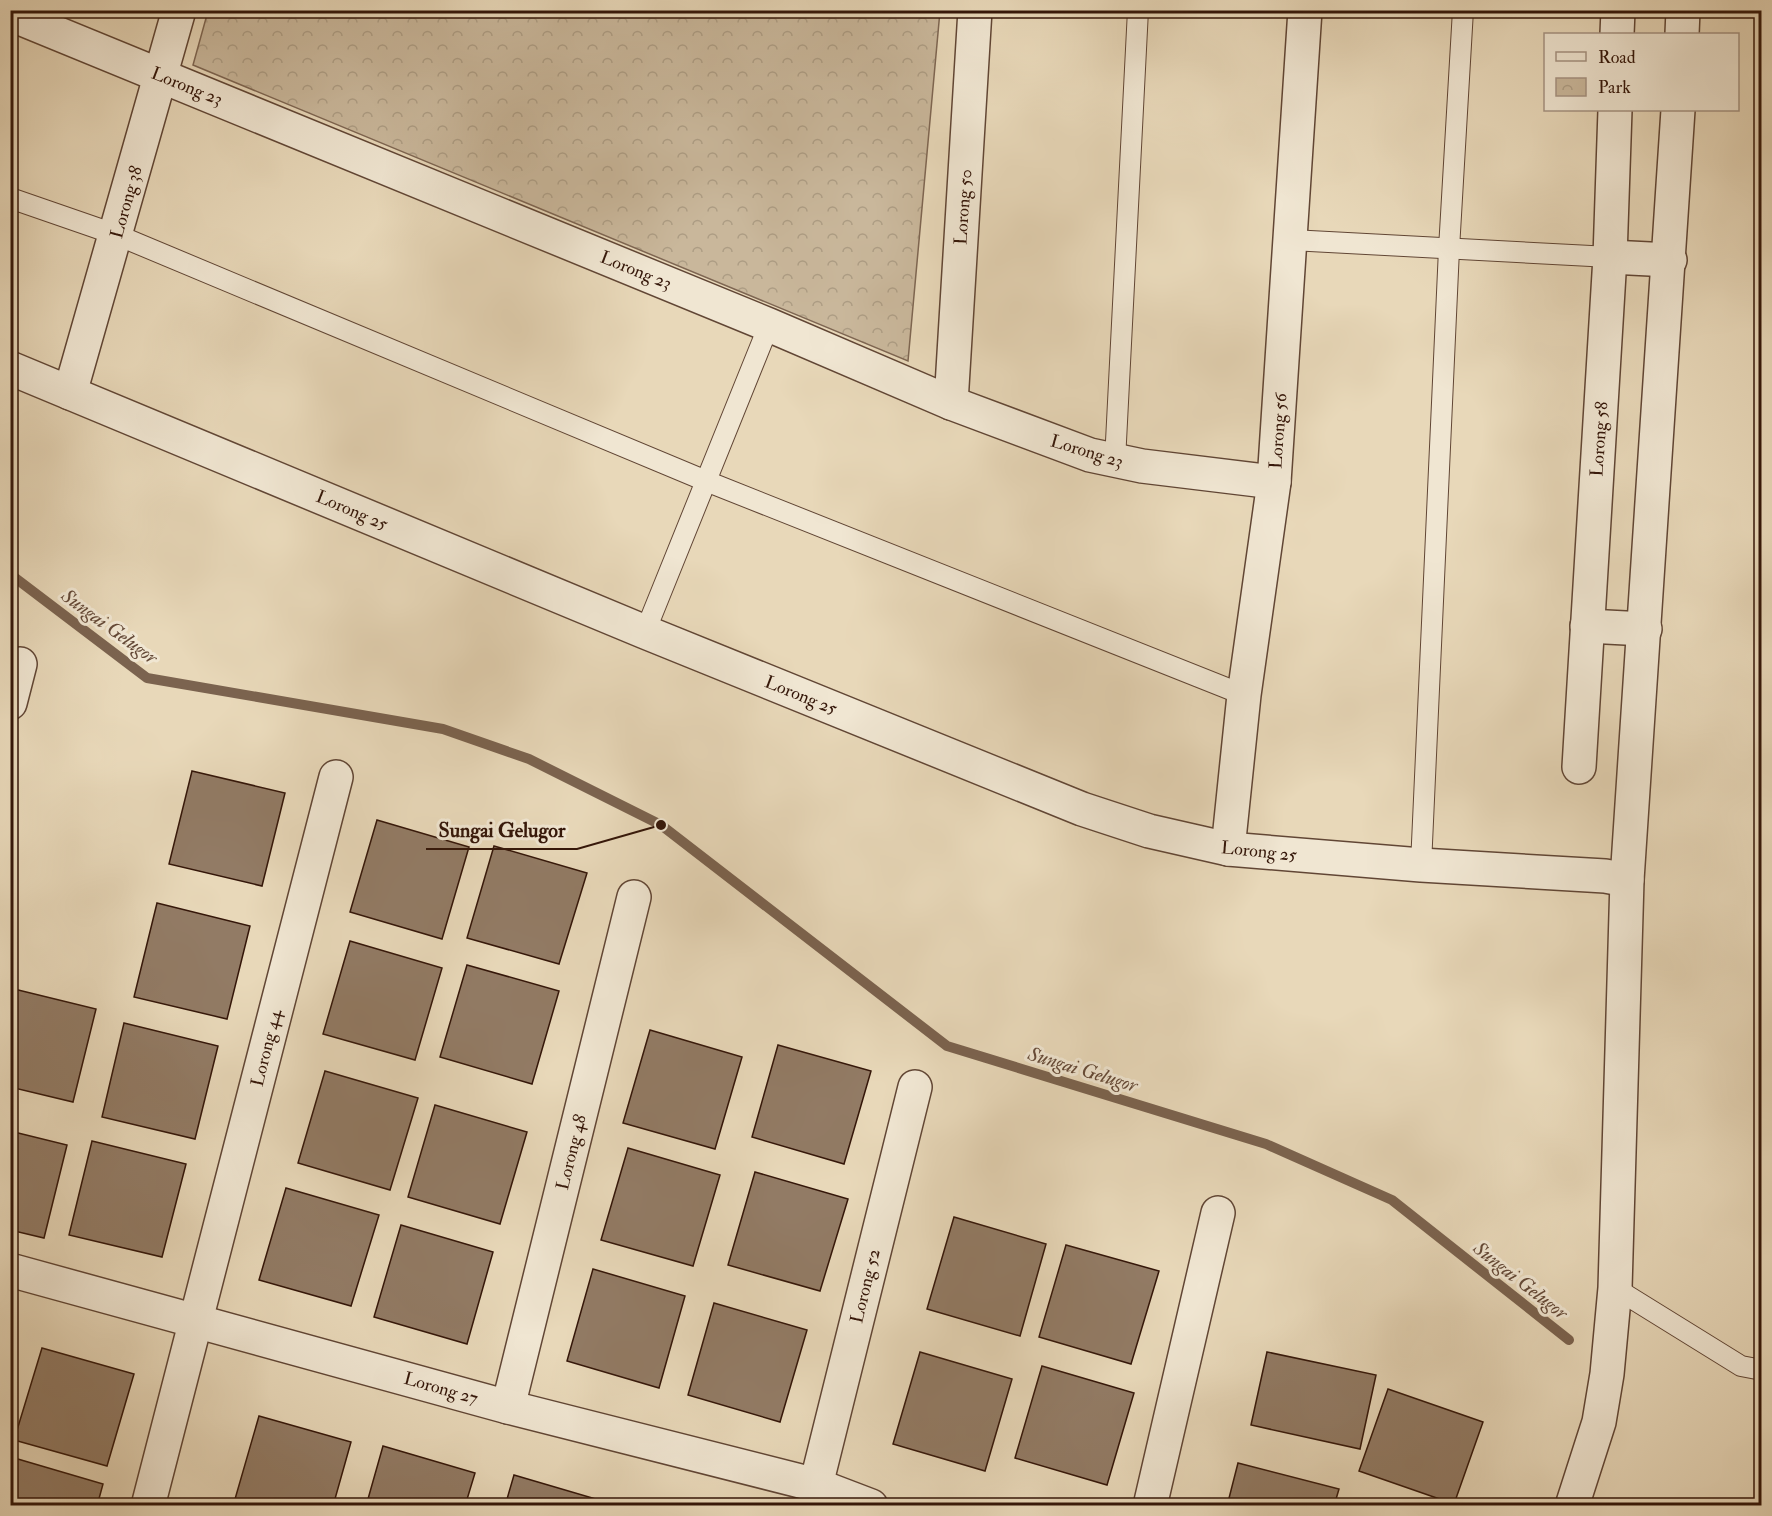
<svg xmlns="http://www.w3.org/2000/svg" width="1772" height="1516" viewBox="0 0 1772 1516" font-family="'IM FELL Double Pica',serif">
	<style>
		.park { fill: url(#park-crowns); stroke: #7e6652; stroke-width: 1.5 }
		.lines { fill: none; stroke-linecap: round; stroke-linejoin: round }
		.stream { stroke: #7b634f; stroke-width: 10 }
		.building { fill: #927b65; stroke: #341609; stroke-width: 1.5 }
		.service-casing { stroke: #614635; stroke-width: 22 }
		.minor-casing { stroke: #614635; stroke-width: 36 }
		.service { stroke: #f0e6d2; stroke-width: 20 }
		.minor { stroke: #f0e6d2; stroke-width: 33 }
		.labels { text-anchor: middle; stroke-width: 6; stroke-linejoin: round; paint-order: stroke }
		.street-label { font-size: 18px; fill: #341609; stroke: #f0e6d2 }
		.water-label { font-size: 20px; font-style: italic; fill: #644937; stroke: #f0e6d2 }
		.leader { fill: none; stroke: #341609; stroke-width: 2 }
		.callout-dot { fill: #341609; stroke: #f0e6d2; stroke-width: 2 }
		.callout-label { font-size: 20px; text-anchor: middle; font-weight: bold; fill: #341609; stroke: #f0e6d2; stroke-width: 6; stroke-linejoin: round; paint-order: stroke }
	</style>
	<defs>
		<pattern id="park-crowns" width="20" height="18" patternUnits="userSpaceOnUse" patternTransform="scale(1.5)"><rect width="20" height="18" fill="#c9b79b"/><path d="M2 6a3 3 0 1 1 6 0M12 15a3 3 0 1 1 6 0" fill="none" stroke="#ad9d84"/></pattern>
	</defs>
	<rect width="100%" height="100%" fill="#e8d8b9"/>
	<filter id="stains"><feTurbulence type="fractalNoise" baseFrequency=".00333" numOctaves="4"/><feColorMatrix values="0 0 0 0 .2 0 0 0 0 .09 0 0 0 0 .02 0 0 0 .5 -.17"/></filter>
	<radialGradient id="worn" r=".72"><stop offset=".6" stop-color="#630" stop-opacity="0"/><stop offset="1" stop-color="#630" stop-opacity=".3"/></radialGradient>
	<polygon class="park" points="208,11 940,11 908,361 193,65"/>
	<g class="lines">
		<polyline class="stream" points="10,574 147,678 443,729 529,759 661,825 947,1046 1266,1144 1392,1200 1569,1340"/>
	</g>
	<g class="building">
		<polygon points="192,771 285,793 262,886 169,864"/>
		<polygon points="377,820 469,847 442,939 350,912"/>
		<polygon points="494,846 587,873 559,964 467,938"/>
		<polygon points="157,903 250,926 227,1019 134,997"/>
		<polygon points="350,941 442,968 415,1060 323,1034"/>
		<polygon points="467,965 559,991 532,1084 440,1057"/>
		<polygon points="10,988 96,1009 73,1102 10,1087"/>
		<polygon points="124,1023 218,1046 195,1139 102,1117"/>
		<polygon points="650,1030 742,1057 715,1149 623,1123"/>
		<polygon points="778,1045 871,1071 844,1164 752,1137"/>
		<polygon points="325,1071 418,1098 390,1190 298,1163"/>
		<polygon points="435,1105 527,1132 500,1224 408,1197"/>
		<polygon points="10,1131 67,1145 44,1238 10,1230"/>
		<polygon points="92,1141 186,1164 162,1257 69,1235"/>
		<polygon points="628,1148 720,1175 693,1266 601,1240"/>
		<polygon points="755,1172 848,1199 820,1291 728,1265"/>
		<polygon points="286,1188 379,1215 351,1306 259,1280"/>
		<polygon points="954,1217 1046,1244 1020,1336 927,1309"/>
		<polygon points="401,1225 493,1252 467,1344 374,1317"/>
		<polygon points="1066,1245 1159,1271 1131,1364 1039,1337"/>
		<polygon points="593,1269 685,1296 659,1388 567,1361"/>
		<polygon points="714,1303 807,1330 780,1422 688,1395"/>
		<polygon points="42,1348 134,1374 107,1466 14,1440"/>
		<polygon points="920,1352 1012,1379 985,1471 893,1444"/>
		<polygon points="1267,1352 1376,1375 1360,1449 1251,1425"/>
		<polygon points="1042,1366 1134,1393 1107,1485 1015,1458"/>
		<polygon points="1388,1389 1483,1422 1454,1504 1359,1471"/>
		<polygon points="259,1416 351,1442 333,1506 233,1506"/>
		<polygon points="383,1446 475,1473 465,1506 366,1506"/>
		<polygon points="11,1457 103,1484 97,1506 10,1506"/>
		<polygon points="1238,1463 1339,1489 1334,1506 1227,1506"/>
		<polygon points="514,1475 606,1502 605,1506 505,1506"/>
	</g>
	<g class="lines">
		<g class="service-casing">
			<g id="service">
				<polyline points="10,198 117,235 706,481 1244,695"/>
				<polyline points="1291,240 1610,257"/>
				<polyline points="1115,461 1138,10"/>
				<polyline points="645,632 769,325"/>
				<polyline points="1421,865 1449,249 1463,10"/>
				<polyline points="1615,1288 1741,1366 1762,1370"/>
			</g>
		</g>
		<g class="minor-casing">
			<g id="minor">
				<polyline points="10,14 769,325 951,403 1090,455 1142,466 1274,482"/>
				<polyline points="1617,34 1618,10"/>
				<polyline points="1682,34 1683,10"/>
				<polyline points="1610,257 1670,260"/>
				<polyline points="10,368 645,632 1082,809 1149,831 1228,849 1421,865 1605,876 1627,880"/>
				<polyline points="70,393 179,10"/>
				<polyline points="951,403 975,10"/>
				<polyline points="1587,626 1645,629"/>
				<polyline points="10,703 20,664"/>
				<polyline points="1579,767 1610,257 1615,110"/>
				<polyline points="1228,849 1244,695 1274,482 1305,10"/>
				<polyline points="10,1270 508,1407 816,1485 871,1506"/>
				<polyline points="508,1407 634,897"/>
				<polyline points="816,1485 915,1087"/>
				<polyline points="148,1506 336,777"/>
				<polyline points="1150,1506 1218,1213"/>
				<polyline points="1572,1506 1599,1422 1607,1374 1615,1288 1627,880 1678,110"/>
			</g>
		</g>
		<use href="#service" class="service"/>
		<use href="#minor" class="minor"/>
	</g>
	<g class="labels">
		<g class="street-label">
			<text transform="translate(187 86) rotate(22)" y="6">Lorong 23</text>
			<text transform="translate(126 202) rotate(-74)" y="6">Lorong 38</text>
			<text transform="translate(963 207) rotate(-86)" y="6">Lorong 50</text>
			<text transform="translate(636 270) rotate(22)" y="6">Lorong 23</text>
			<text transform="translate(1278 431) rotate(-86)" y="6">Lorong 56</text>
			<text transform="translate(1599 439) rotate(-86)" y="6">Lorong 58</text>
			<text transform="translate(1087 451) rotate(17)" y="6">Lorong 23</text>
			<text transform="translate(352 510) rotate(23)" y="6">Lorong 25</text>
			<text transform="translate(801 695) rotate(22)" y="6">Lorong 25</text>
			<text transform="translate(1259 851) rotate(6)" y="6">Lorong 25</text>
			<text transform="translate(266 1048) rotate(-76)" y="6">Lorong 44</text>
			<text transform="translate(571 1152) rotate(-76)" y="6">Lorong 48</text>
			<text transform="translate(865 1286) rotate(-76)" y="6">Lorong 52</text>
			<text transform="translate(441 1388) rotate(16)" y="6">Lorong 27</text>
		</g>
		<g class="water-label">
			<text transform="translate(110 626) rotate(36)" y="7">Sungai Gelugor</text>
			<text transform="translate(1083 1069) rotate(17)" y="7">Sungai Gelugor</text>
			<text transform="translate(1521 1280) rotate(38)" y="7">Sungai Gelugor</text>
		</g>
	</g>
	<path class="leader" d="M661 825L577 849H426"/>
	<circle class="callout-dot" cx="661" cy="825" r="6"/>
	<g class="callout-label">
		<text x="502" y="837">Sungai Gelugor</text>
	</g>
	<rect width="1772" height="1516" fill="none" stroke="#e8d8b9" stroke-width="36"/>
	<rect x="12" y="12" width="1748" height="1492" fill="none" stroke="#341609" stroke-width="3"/>
	<rect x="18" y="18" width="1736" height="1480" fill="none" stroke="#341609" stroke-width="1.5"/>
	<rect x="1544" y="33" width="195" height="78" fill="#f0e6d2" stroke="#a59382" stroke-width="1.5"/>
	<rect x="1556" y="52" width="30" height="9" fill="#f0e6d2" stroke="#a59382" stroke-width="1.5"/>
	<text x="1598" y="63" font-size="18" fill="#341609">Road</text>
	<rect x="1556" y="78" width="30" height="18" fill="url(#park-crowns)" stroke="#a59382" stroke-width="1.5"/>
	<text x="1598" y="93" font-size="18" fill="#341609">Park</text>
	<rect width="100%" height="100%" filter="url(#stains)"/>
	<rect width="100%" height="100%" fill="url(#worn)"/>
</svg>
